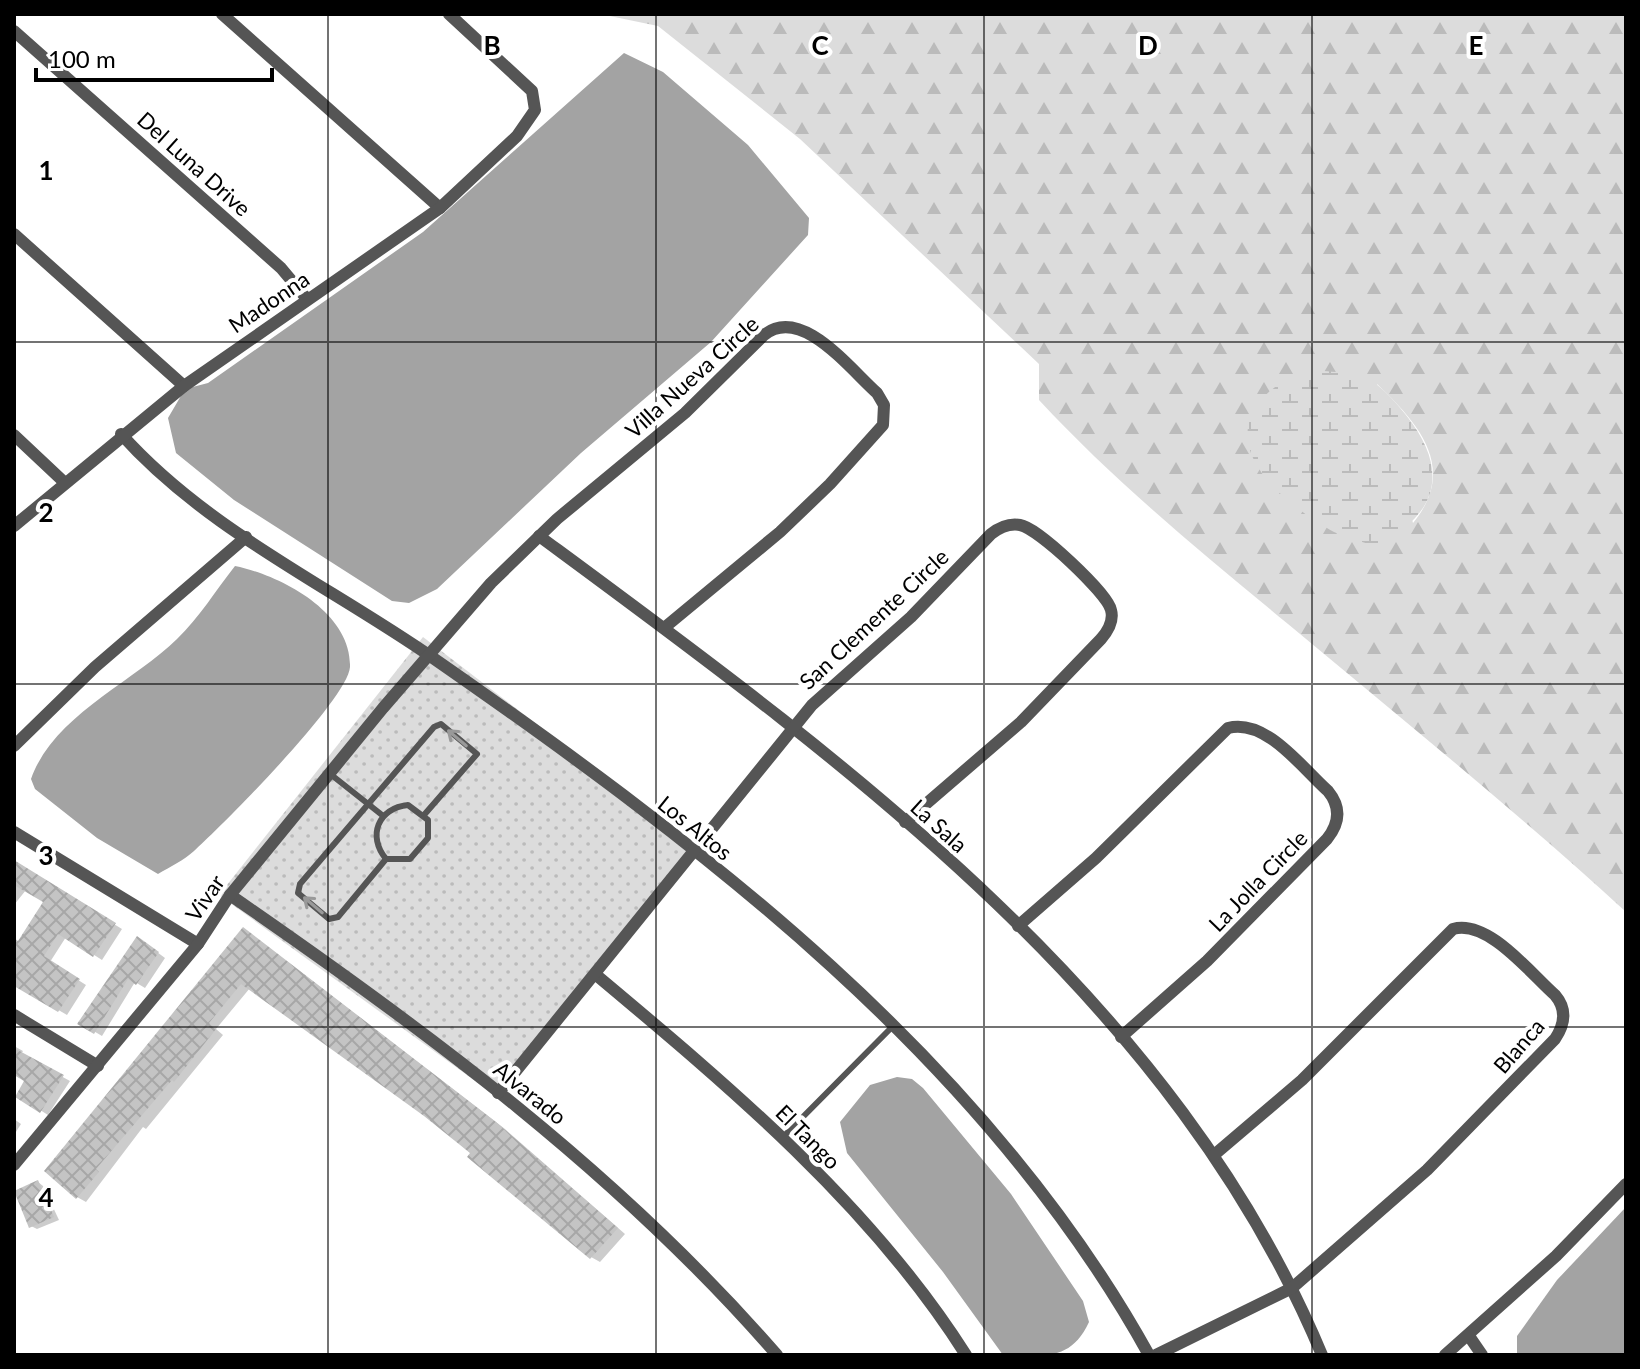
<svg xmlns="http://www.w3.org/2000/svg" width="1640" height="1369" viewBox="0 0 1640 1369" font-family="Lato,sans-serif">
	<style>
		.forest { fill: url(#forest-firs); fill-rule: evenodd }
		.wetland { fill: url(#wetland-marsh) }
		.park { fill: url(#park-dots) }
		.water { fill: #a3a3a3 }
		.shadow { fill: #0003 }
		.building { fill: url(#building-cross-hatch) }
		.lines { fill: none; stroke-linecap: round; stroke-linejoin: round }
		.service { stroke: #555; stroke-width: 6 }
		.minor { stroke: #555; stroke-width: 12 }
		.oneway { stroke: #999 }
		.grid { fill: none; stroke: #000; stroke-width: 2; stroke-opacity: 0.55 }
		.labels { text-anchor: middle; stroke-width: 8; stroke-linejoin: round; paint-order: stroke }
		.street-label { font-size: 22px; fill: #000; stroke: #fff }
		.grid-label { font-size: 26px; text-anchor: middle; font-weight: bold; fill: #000; stroke: #fff; stroke-width: 8; stroke-linejoin: round; paint-order: stroke }
	</style>
	<defs>
		<pattern id="forest-firs" width="22" height="20" patternUnits="userSpaceOnUse" patternTransform="scale(2)"><rect width="22" height="20" fill="#dcdcdc"/><path d="M5 1l3.5 6h-7zM16 11l3.5 6h-7z" fill="#bbb"/></pattern>
		<pattern id="wetland-marsh" width="20" height="14" patternUnits="userSpaceOnUse" patternTransform="scale(2)"><rect width="20" height="14" fill="#dcdcdc"/><path d="M1 5h8M5 5V1M11 12h8M15 12V8" fill="none" stroke="#bbb"/></pattern>
		<pattern id="park-dots" width="8" height="8" patternUnits="userSpaceOnUse" patternTransform="scale(2)"><rect width="8" height="8" fill="#dcdcdc"/><path d="M2 2h.1M6 6h.1" fill="none" stroke="#bbb" stroke-width="1.8" stroke-linecap="round"/></pattern>
		<pattern id="building-cross-hatch" width="8" height="8" patternUnits="userSpaceOnUse" patternTransform="scale(2)"><rect width="8" height="8" fill="#c4c4c4"/><path d="M0 0l8 8M0 8l8-8" fill="none" stroke="#a7a7a7"/></pattern>
	</defs>
	<rect width="100%" height="100%" fill="#fff"/>
	<path class="forest" d="M600,14H1626V912C1517,812 1402,719 1288,624C1202,553 1115,482 1039,400V364L800,139L658,26ZM1377,384C1419,424 1458,468 1413,523Z"/>
	<path class="wetland" d="M1323,371C1334,372 1348,372 1359,375C1379,382 1393,399 1406,415C1450,470 1439,516 1374,546C1361,541 1346,538 1334,532C1294,510 1223,458 1256,407C1273,382 1294,375 1323,371Z"/>
	<polygon class="park" points="423,637 694,845 500,1099 219,895"/>
	<g class="water">
		<polygon points="624,53 663,72 748,145 809,218 808,235 711,342 581,453 437,589 409,603 392,601 234,500 176,453 168,418 185,389 208,383 423,232"/>
		<path d="M235,566C280,575 352,612 350,667C348,699 223,825 194,851C184,860 170,867 158,874L97,838L35,789L31,779C53,716 132,683 177,639C199,618 216,590 235,566Z"/>
		<path d="M897,1077L912,1079L923,1088L1011,1194L1083,1301L1089,1322C1070,1363 1042,1355 1003,1355L943,1272L847,1153L840,1122L870,1085Z"/>
		<polygon points="1626,1207 1626,1355 1517,1355 1517,1336 1557,1280"/>
	</g>
	<g class="shadow">
		<polygon points="14,863 122,929 102,960 66,937 50,962 86,985 67,1015 14,984 14,940 19,943 46,901 26,890 14,905"/>
		<polygon points="252,935 505,1129 625,1234 600,1262 591,1257 425,1114 250,988 216,1029 223,1035 146,1129 143,1127 86,1202 77,1197"/>
		<polygon points="145,943 165,958 145,988 135,982 102,1036 80,1023"/>
		<polygon points="14,1046 23,1051 21,1054 70,1081 48,1115 18,1096 27,1081 14,1073"/>
		<polygon points="14,1119 21,1124 14,1135"/>
		<polygon points="38,1182 43,1186 59,1220 37,1229 31,1226"/>
	</g>
	<g class="building">
		<polygon points="14,860 116,923 93,957 58,934 44,956 80,979 58,1012 14,986 14,938 18,941 43,902 14,885"/>
		<polygon points="243,927 496,1122 618,1228 590,1259 467,1157 470,1153 424,1116 241,984 209,1023 216,1029 174,1082 172,1080 96,1169 99,1172 76,1199 44,1171"/>
		<polygon points="137,936 159,952 136,985 128,979 94,1034 77,1024"/>
		<polygon points="14,1048 64,1075 40,1113 15,1097 24,1081 14,1075"/>
		<polygon points="38,1180 54,1217 29,1228 14,1191"/>
	</g>
	<g class="lines">
		<g class="service">
			<polyline points="329,773 382,815"/>
			<path d="M408,805L428,820V838L410,859H386C367,836 378,808 408,805Z"/>
			<polyline points="386,859 338,917 329,919 298,893 300,884 434,727 441,724 477,754 424,815"/>
			<polyline points="782,1138 892,1027"/>
		</g>
		<g class="minor">
			<polyline points="222,14 440,208"/>
			<polyline points="14,31 281,268 307,299"/>
			<polyline points="14,234 184,386"/>
			<path d="M121,434C207,530 328,585 433,658C705,847 986,1060 1149,1355"/>
			<polyline points="14,435 64,482"/>
			<polyline points="14,526 184,386 440,208 517,136 535,110 532,91 449,14"/>
			<path d="M539,536C840,758 1173,998 1322,1355"/>
			<polyline points="14,746 95,667 246,537"/>
			<polyline points="14,832 198,944"/>
			<path d="M230,895C426,1030 620,1174 777,1355"/>
			<path d="M1018,926L1096,858L1228,728C1266,718 1302,768 1328,791C1341,807 1340,823 1327,839L1207,961L1121,1037"/>
			<path d="M595,974C730,1087 871,1205 966,1355"/>
			<polyline points="14,1015 98,1066"/>
			<path d="M498,1093L812,705L911,617L991,534C1000,527 1009,523 1020,525C1038,528 1107,593 1111,610C1114,621 1108,631 1101,639L1021,722L905,822"/>
			<path d="M14,1165L198,944L230,895L383,708L491,583L557,519L685,413L764,335C801,305 849,368 877,393L884,405L883,425L830,484L780,532L664,628"/>
			<polyline points="1469,1336 1482,1355"/>
			<path d="M1156,1355L1292,1288L1427,1170L1555,1039C1565,1024 1567,1009 1555,995C1530,973 1488,919 1453,929L1302,1080L1214,1155"/>
			<polyline points="1445,1355 1556,1256 1626,1184"/>
		</g>
	</g>
	<defs><path id="oneway-shaft" d="M-6 0H5M1.5-3L5.5 0L1.5 3" fill="none" stroke-width="1.6" stroke-linecap="round" stroke-linejoin="round" transform="scale(2)"/></defs>
	<g class="oneway">
		<use href="#oneway-shaft" transform="translate(457 738) rotate(-140)"/>
		<use href="#oneway-shaft" transform="translate(313 905) rotate(-140)"/>
	</g>
	<path class="grid" d="M328,14V1355M656,14V1355M984,14V1355M1312,14V1355M14,342H1626M14,684H1626M14,1027H1626"/>
	<g class="labels">
		<g class="street-label">
			<text transform="translate(194 164) rotate(42)" y="8">Del Luna Drive</text>
			<text transform="translate(269 302) rotate(-34)" y="8">Madonna</text>
			<text transform="translate(692 377) rotate(-42)" y="8">Villa Nueva Circle</text>
			<text transform="translate(874 619) rotate(-43)" y="8">San Clemente Circle</text>
			<text transform="translate(939 826) rotate(42)" y="8">La Sala</text>
			<text transform="translate(695 828) rotate(39)" y="8">Los Altos</text>
			<text transform="translate(1258 881) rotate(-46)" y="8">La Jolla Circle</text>
			<text transform="translate(205 898) rotate(-55)" y="8">Vivar</text>
			<text transform="translate(1519 1046) rotate(-49)" y="8">Blanca</text>
			<text transform="translate(530 1093) rotate(39)" y="8">Alvarado</text>
			<text transform="translate(808 1137) rotate(45)" y="8">El Tango</text>
		</g>
	</g>
	<g class="grid-label">
		<text x="492" y="55">B</text>
		<text x="820" y="55">C</text>
		<text x="1148" y="55">D</text>
		<text x="1476" y="55">E</text>
		<text x="46" y="180">1</text>
		<text x="46" y="522">2</text>
		<text x="46" y="865">3</text>
		<text x="46" y="1207">4</text>
	</g>
	<rect width="1640" height="1369" fill="none" stroke="#000000" stroke-width="32"/>
	<path d="M36 68v12h236v-12" fill="none" stroke="#000000" stroke-width="4"/>
	<text x="48" y="68" font-size="24" fill="#000000" stroke="#ffffff" stroke-width="6" paint-order="stroke">100 m</text>
</svg>
